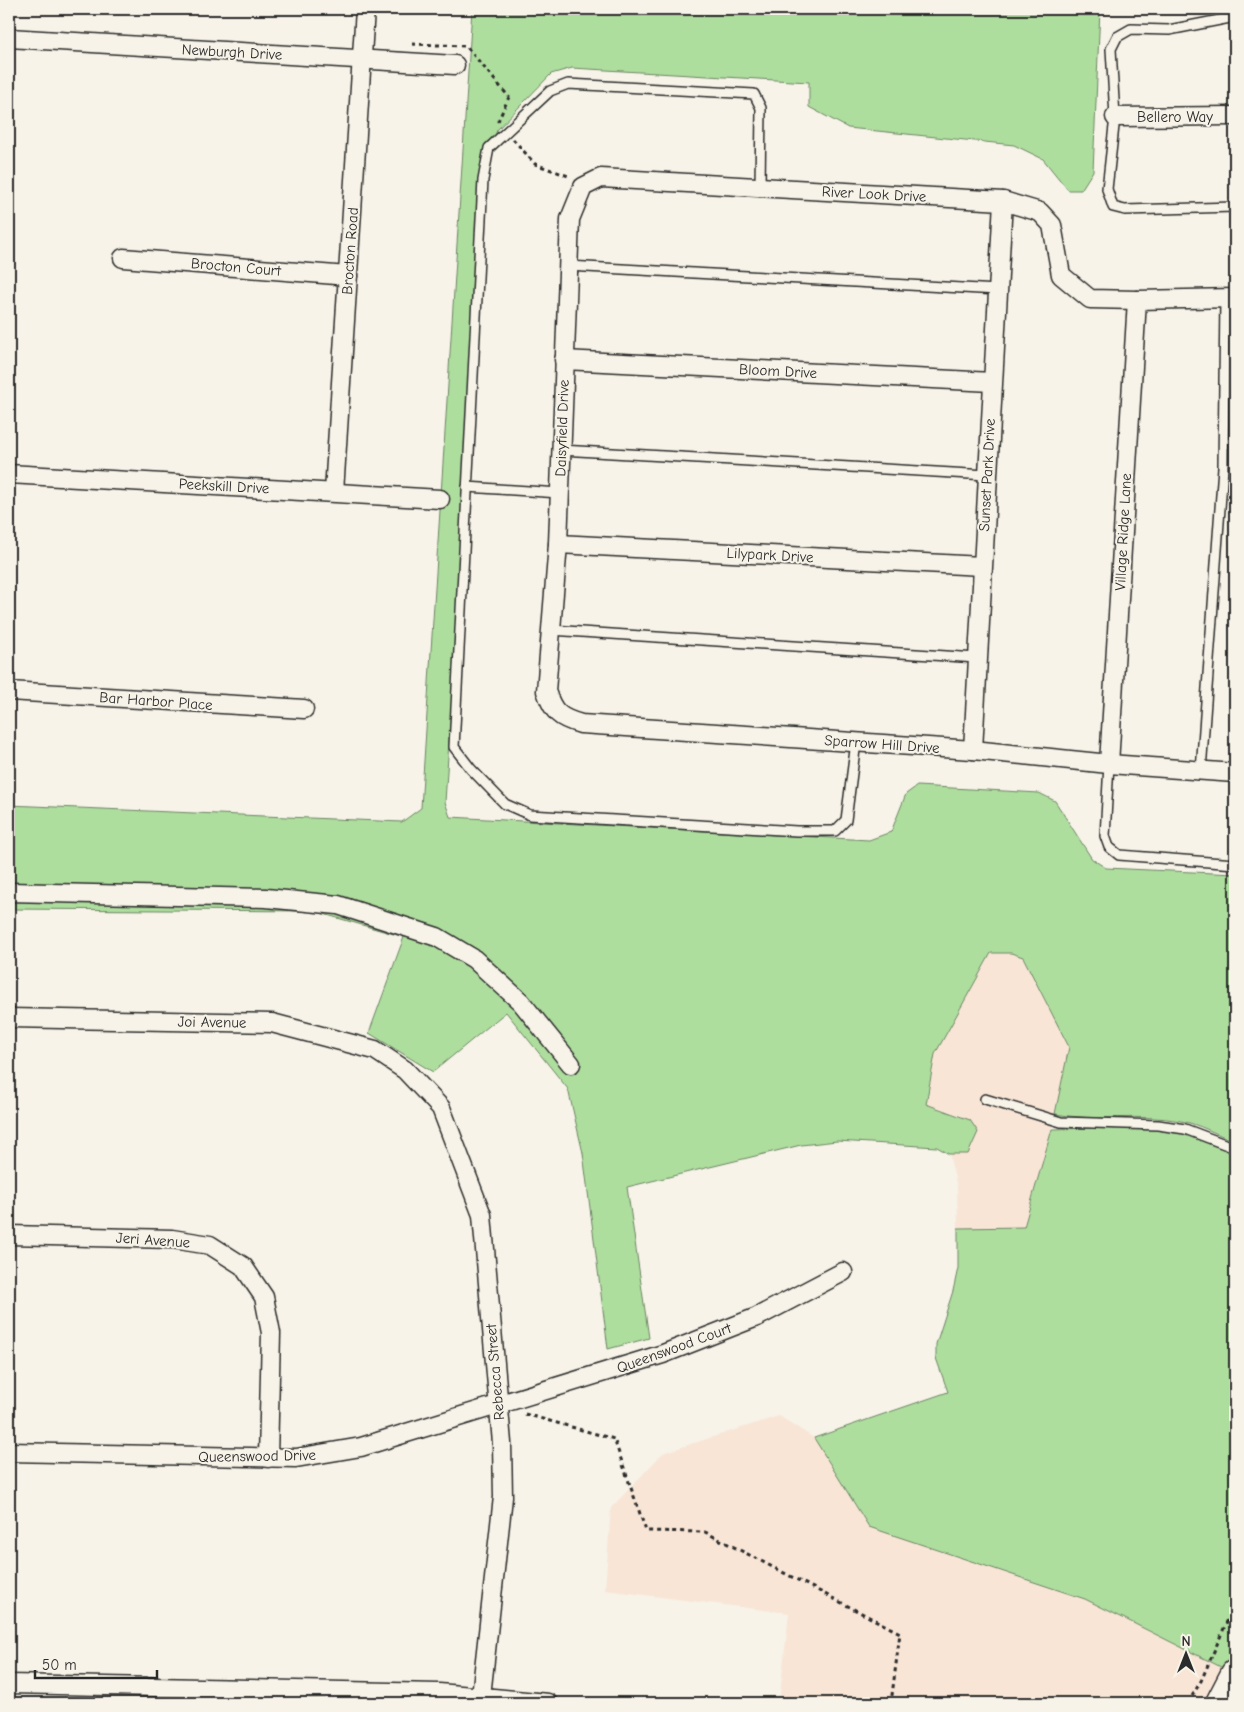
<svg xmlns="http://www.w3.org/2000/svg" width="1244" height="1712" viewBox="0 0 1244 1712" font-family="'Comic Neue',sans-serif">
	<style>
		.built { fill: #f8e5d6 }
		.green { fill: #aede9e; stroke: #6c8464 }
		.lines { fill: none; stroke-linecap: round; stroke-linejoin: round }
		.service-casing { stroke: #2b2b2b; stroke-width: 12 }
		.minor-casing { stroke: #2b2b2b; stroke-width: 21 }
		.primary-casing { stroke: #2b2b2b; stroke-width: 31 }
		.path { stroke: #2b2b2b; stroke-width: 3; stroke-dasharray: 4 4; stroke-linecap: butt }
		.service { stroke: #f7f3e8; stroke-width: 9 }
		.minor { stroke: #f7f3e8; stroke-width: 18 }
		.primary { stroke: #f7f3e8; stroke-width: 28 }
		.labels { text-anchor: middle; stroke-width: 4; stroke-linejoin: round; paint-order: stroke }
		.street-label { font-size: 15px; fill: #2b2b2b; stroke: #f7f3e8 }
	</style>
	<rect width="100%" height="100%" fill="#f7f3e8"/>
	<filter id="ink" filterUnits="userSpaceOnUse"><feTurbulence type="fractalNoise" baseFrequency=".02" numOctaves="2"/><feDisplacementMap in="SourceGraphic" scale="10" xChannelSelector="R" yChannelSelector="G"/><feConvolveMatrix kernelMatrix="1 2 1 2 8 2 1 2 1" color-interpolation-filters="sRGB"/></filter>
	<g filter="url(#ink)">
		<g class="built">
			<polygon points="991,953 1011,953 1023,957 1069,1047 1052,1129 1024,1227 958,1228 957,1186 949,1154 968,1154 962,1116 926,1104 935,1054"/>
			<polygon points="779,1416 814,1438 869,1527 1085,1599 1235,1674 1235,1703 779,1703 789,1613 605,1590 611,1508 663,1453"/>
		</g>
		<g class="green">
			<path d="M472,9H1100L1093,171L1081,190H1068L1043,159L1014,145L848,128L809,107V82L572,68L551,74L497,130L487,160L445,802L450,817L869,840L891,832L906,794L917,786L1039,793L1055,801L1092,859L1106,868L1235,874V1141C1218,1135 1199,1124 1181,1121C1140,1113 1097,1122 1055,1114L1069,1047L1023,957L1011,953H991L935,1054L926,1104L970,1120L978,1132L968,1154H949L937,1147L837,1141L801,1145L627,1187L649,1338L608,1349L583,1153L568,1089L506,1012L433,1072L369,1033L404,937L313,911L9,909V805L402,822L421,808Z"/>
			<polygon points="1145,1127 1178,1131 1235,1153 1235,1654 1227,1670 1085,1599 869,1527 814,1438 948,1392 936,1358 936,1344 953,1291 958,1268 958,1228 1024,1227 1052,1129"/>
		</g>
		<g class="lines">
			<g class="service-casing">
				<g id="service">
					<polyline points="1235,17 1169,30 1131,29 1117,37 1111,49 1115,117 1107,189 1113,207 1125,210 1235,207"/>
					<polyline points="760,187 761,108 754,94 568,84 550,91 489,148 483,180 454,747 471,769 505,804 530,815 797,831 835,831 846,820 856,742"/>
					<polyline points="568,266 998,290"/>
					<polyline points="561,450 987,475"/>
					<polyline points="467,487 560,493"/>
					<polyline points="551,630 977,658"/>
					<polyline points="1109,764 1105,836 1109,847 1119,855 1235,864"/>
					<polyline points="1201,771 1223,467 1225,298"/>
					<polyline points="985,1099 1061,1122 1158,1125 1185,1129 1235,1148"/>
				</g>
			</g>
			<g class="minor-casing">
				<g id="minor">
					<polyline points="9,38 455,65"/>
					<polyline points="1115,117 1235,116"/>
					<polyline points="123,258 348,276"/>
					<path d="M1235,298L1137,300L1090,299L1061,275L1052,225L1040,212L1003,201L601,178L583,187L570,219L558,544L546,691C553,712 559,718 581,724L973,750L1109,764L1235,773"/>
					<polyline points="564,360 992,382"/>
					<polyline points="9,474 440,499"/>
					<polyline points="334,492 365,9"/>
					<polyline points="558,544 982,566"/>
					<polyline points="9,691 304,709"/>
					<polyline points="973,750 1003,201"/>
					<polyline points="1109,764 1137,300"/>
					<polyline points="9,892 266,898 338,905 437,937 474,959 521,1002 571,1064"/>
					<polyline points="9,1018 272,1023 375,1050 405,1070 441,1108 482,1215 502,1443 503,1497 481,1696"/>
					<polyline points="9,1235 172,1239 210,1245 243,1266 264,1297 271,1333 268,1458"/>
					<polyline points="9,1452 296,1458 361,1447 663,1354 757,1317 843,1272"/>
					<polyline points="9,1684 439,1693 548,1703"/>
				</g>
			</g>
			<g class="primary-casing">
				<polyline id="primary" points="1220,1703 1235,1674"/>
			</g>
			<g class="path">
				<polyline points="412,44 466,46 509,97 498,121 499,123"/>
				<polyline points="513,139 535,164 571,177"/>
				<polyline points="525,1414 614,1439 646,1531 705,1532 900,1633 891,1703"/>
				<polyline points="1188,1703 1201,1681 1235,1603"/>
			</g>
			<use href="#service" class="service"/>
			<use href="#minor" class="minor"/>
			<use href="#primary" class="primary"/>
		</g>
	</g>
	<g class="labels">
		<g class="street-label">
			<text transform="translate(232 52) rotate(3)" y="5">Newburgh Drive</text>
			<text x="1175" y="122">Bellero Way</text>
			<text transform="translate(874 194) rotate(3)" y="5">River Look Drive</text>
			<text transform="translate(350 251) rotate(-86)" y="5">Brocton Road</text>
			<text transform="translate(236 267) rotate(5)" y="5">Brocton Court</text>
			<text transform="translate(778 371) rotate(3)" y="5">Bloom Drive</text>
			<text transform="translate(562 428) rotate(-88)" y="5">Daisyfield Drive</text>
			<text transform="translate(987 475) rotate(-87)" y="5">Sunset Park Drive</text>
			<text transform="translate(224 486) rotate(3)" y="5">Peekskill Drive</text>
			<text transform="translate(1123 532) rotate(-87)" y="5">Village Ridge Lane</text>
			<text transform="translate(770 555) rotate(3)" y="5">Lilypark Drive</text>
			<text transform="translate(156 701) rotate(4)" y="5">Bar Harbor Place</text>
			<text transform="translate(882 744) rotate(4)" y="5">Sparrow Hill Drive</text>
			<text transform="translate(212 1022) rotate(1)" y="5">Joi Avenue</text>
			<text transform="translate(153 1240) rotate(4)" y="5">Jeri Avenue</text>
			<text transform="translate(674 1348) rotate(-20)" y="5">Queenswood Court</text>
			<text transform="translate(495 1372) rotate(-95)" y="5">Rebecca Street</text>
			<text transform="translate(257 1456) rotate(-1)" y="5">Queenswood Drive</text>
		</g>
	</g>
	<rect width="1244" height="1712" fill="none" stroke="#f7f3e8" stroke-width="30"/>
	<rect x="15" y="15" width="1214" height="1682" fill="none" stroke="#2b2b2b" stroke-width="2" filter="url(#ink)"/>
	<g transform="translate(1186 1654)" stroke="#f7f3e8" stroke-width="4" paint-order="stroke">
	<path d="M0-4L9 19L0 12L-9 19Z" fill="#2b2b2b"/>
	<text y="-8" font-size="14" font-weight="bold" text-anchor="middle" fill="#2b2b2b">N</text>
	</g>
	<path d="M35 1670v8h122v-8" fill="none" stroke="#2b2b2b" stroke-width="2.5"/>
	<text x="42" y="1670" font-size="15" fill="#2b2b2b" stroke="#f7f3e8" stroke-width="4" paint-order="stroke">50 m</text>
</svg>
